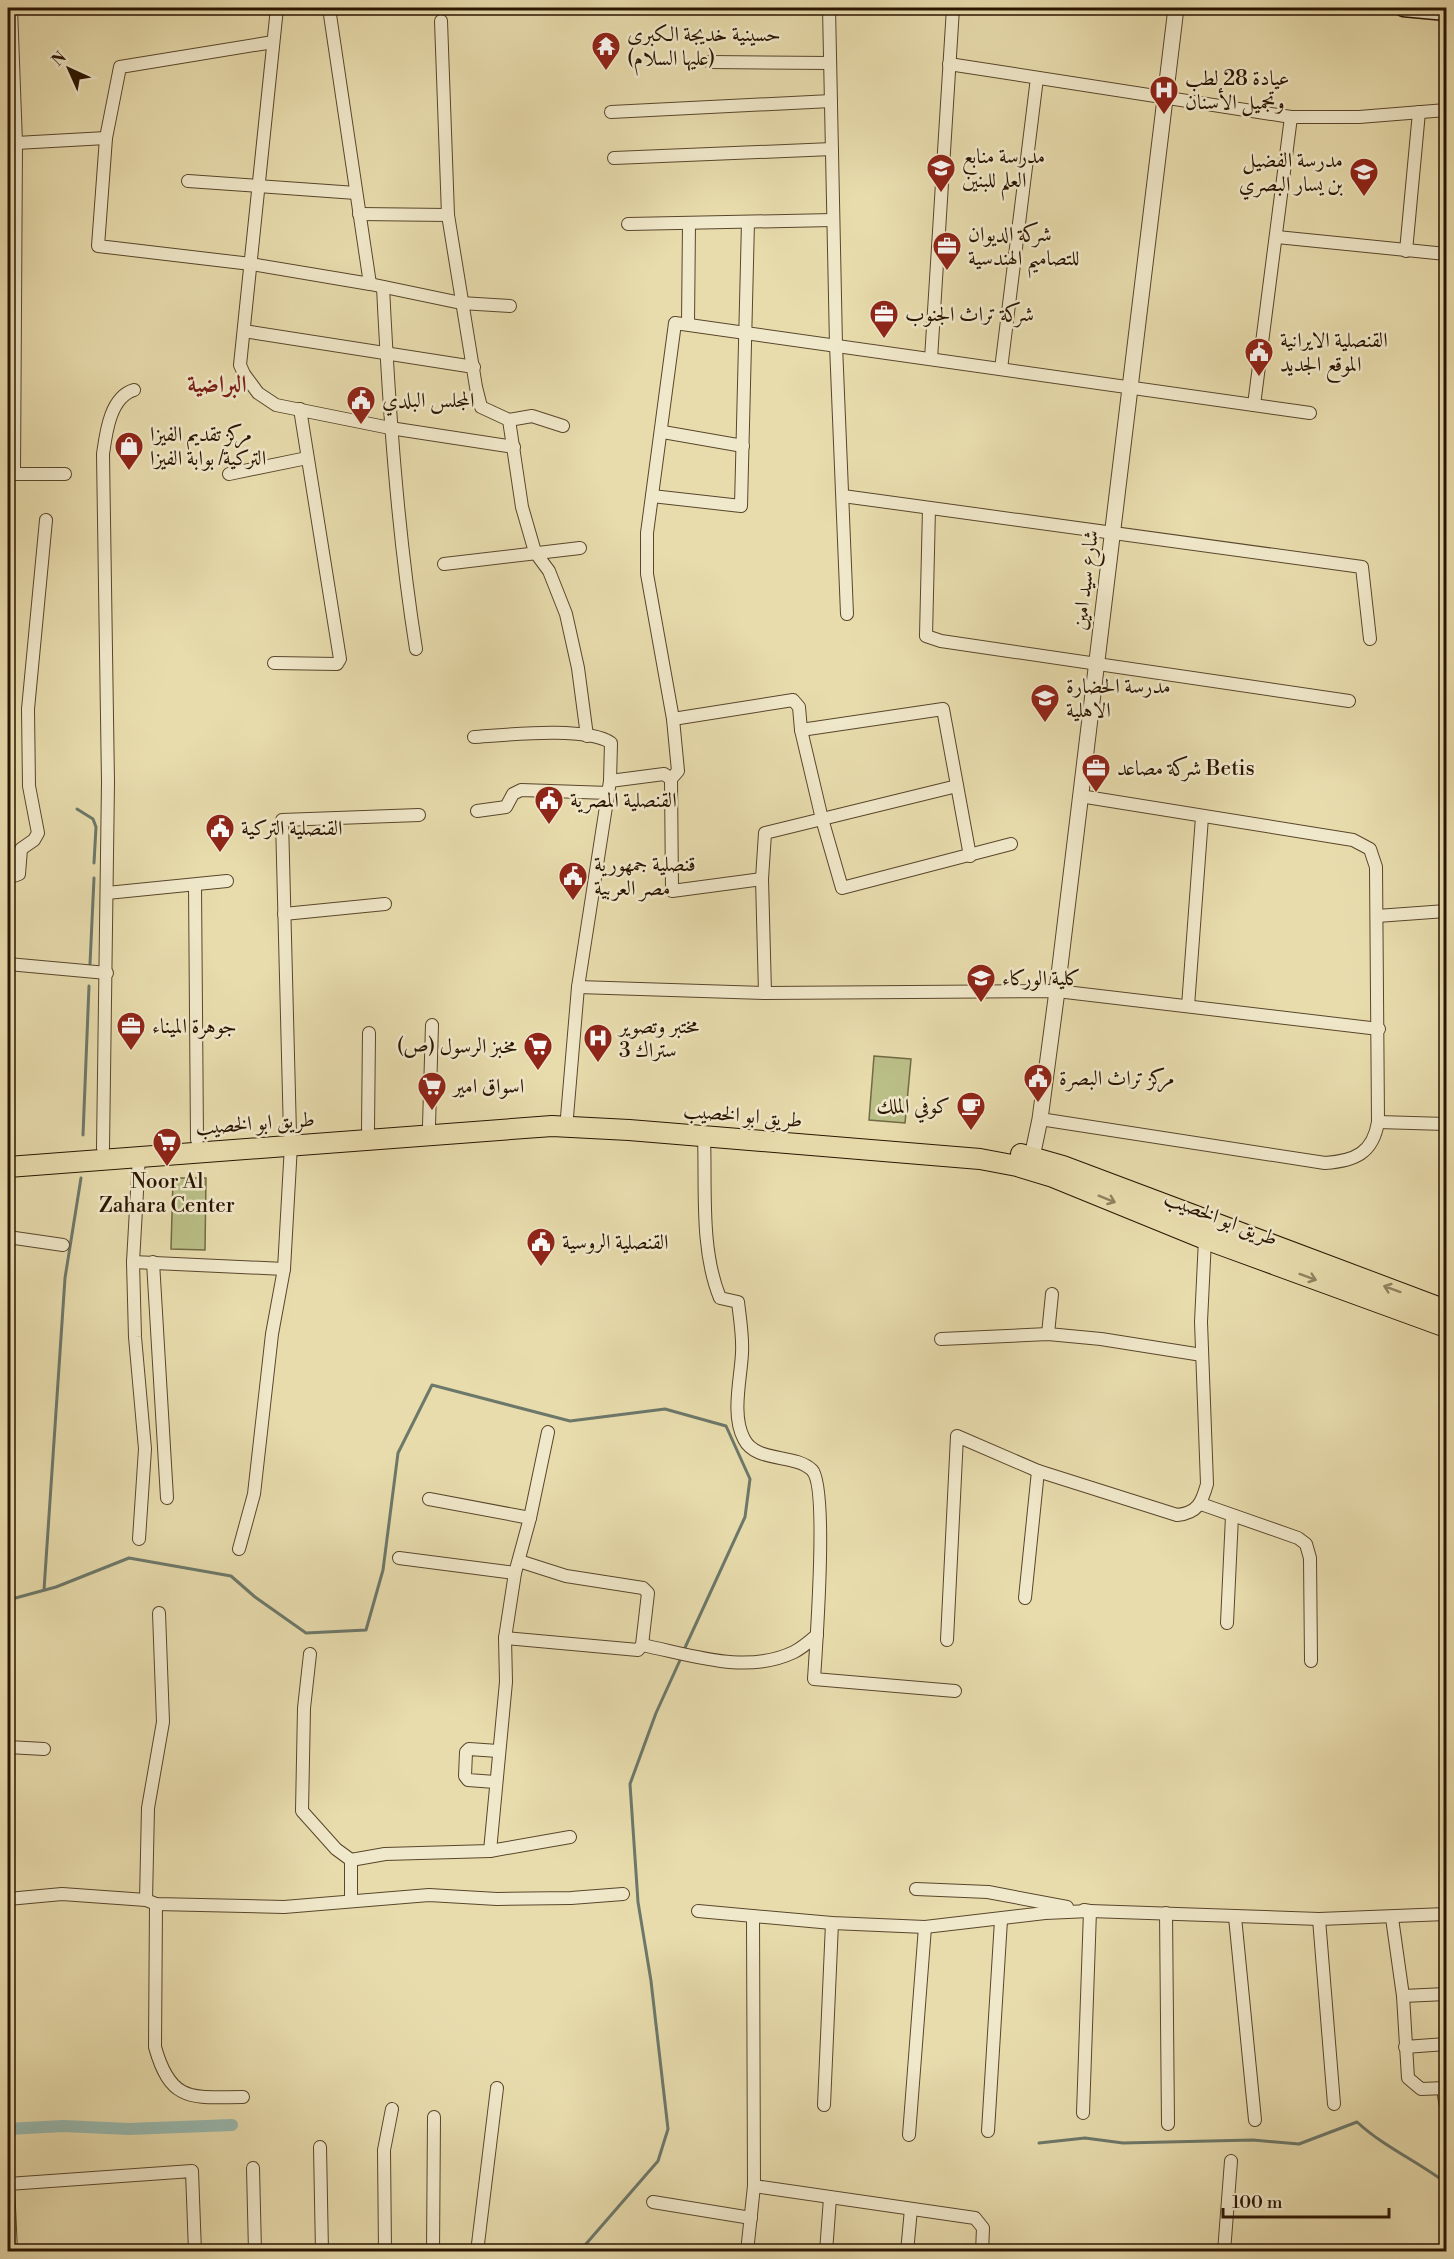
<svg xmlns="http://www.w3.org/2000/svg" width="1454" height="2259" viewBox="0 0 1454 2259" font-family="'Libre Bodoni',Amiri,serif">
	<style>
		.green { fill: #babf87; stroke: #726a44; stroke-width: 1.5 }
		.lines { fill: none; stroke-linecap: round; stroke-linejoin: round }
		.stream { stroke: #6c786a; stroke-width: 3 }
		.canal { stroke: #98bab1; stroke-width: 12 }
		.minor-casing { stroke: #59462b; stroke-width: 14 }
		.tertiary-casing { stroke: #59462b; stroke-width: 17 }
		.secondary-casing { stroke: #291400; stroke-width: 19 }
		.primary-casing { stroke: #291400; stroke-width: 22 }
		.minor { stroke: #f0e8ca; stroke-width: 12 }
		.tertiary { stroke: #f0e8ca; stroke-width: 15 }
		.secondary { stroke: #f0e8ca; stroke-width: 16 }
		.primary { stroke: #e8dcad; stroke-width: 20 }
		.oneway { stroke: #92825f }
		.labels { text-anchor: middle; stroke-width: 5; stroke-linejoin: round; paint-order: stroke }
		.poi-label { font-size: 21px; fill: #291400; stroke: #f0e8ca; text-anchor: start }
		.street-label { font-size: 21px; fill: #291400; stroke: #f0e8ca }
		.quarter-label { font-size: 24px; font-weight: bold; fill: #7a1f14; stroke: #f0e8ca }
	</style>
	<rect width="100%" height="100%" fill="#e8dcad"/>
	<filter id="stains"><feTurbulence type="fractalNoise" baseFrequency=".00333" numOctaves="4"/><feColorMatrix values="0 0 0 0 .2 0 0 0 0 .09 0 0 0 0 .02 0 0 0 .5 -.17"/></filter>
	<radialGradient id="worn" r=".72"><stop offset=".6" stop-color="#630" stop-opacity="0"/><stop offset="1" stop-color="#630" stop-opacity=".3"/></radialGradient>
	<g class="green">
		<polygon points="874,1056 911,1059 905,1123 869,1120"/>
		<polygon points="173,1178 206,1178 205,1250 171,1249"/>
	</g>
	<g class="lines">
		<g class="stream">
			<polyline points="77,809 93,819 96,827 94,863"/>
			<polyline points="90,964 94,878"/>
			<polyline points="83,1135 89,986"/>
			<polyline points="44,1590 65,1278 81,1178"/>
			<polyline points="8,1600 56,1587 129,1558 231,1576 255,1597 306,1633 366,1630 383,1570 398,1453 432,1385 570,1421 665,1409 726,1426 750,1479 745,1517 683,1652"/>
			<path d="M1039,2143L1085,2138L1123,2143L1253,2140L1299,2144L1357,2122C1384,2147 1417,2161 1446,2183"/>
			<polyline points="579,2252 658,2161 668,2129 651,1981 638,1902 630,1784 656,1713 681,1658"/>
		</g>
		<polyline class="canal" points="8,2129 63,2126 129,2129 232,2125"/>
		<g class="minor-casing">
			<g id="minor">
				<polyline points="11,8 16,143 14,474"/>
				<polyline points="277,8 240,365 244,374 258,393 276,405 390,428 514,447"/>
				<polyline points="329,8 370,284"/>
				<polyline points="829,8 836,345 847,614"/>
				<polyline points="441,21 448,215 476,387 481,407 509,420 522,507 535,552 549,571 566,614 578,668 587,736"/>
				<polyline points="273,42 120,67 106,138 98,246 251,264 370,284 461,303 510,306"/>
				<polyline points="710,62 830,63"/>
				<polyline points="949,64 1291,117 1359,117 1446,110"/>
				<polyline points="611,112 831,101"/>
				<polyline points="16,143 106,138"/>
				<polyline points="614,158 832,149"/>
				<polyline points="188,181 356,193"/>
				<polyline points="359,214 448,215"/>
				<polyline points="628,224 833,220"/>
				<polyline points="1277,237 1446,254"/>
				<polyline points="1406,251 1419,112"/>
				<path d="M383,287C389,408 397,529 416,649"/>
				<polyline points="688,324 689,223"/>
				<polyline points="244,331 474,367"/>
				<polyline points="931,359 953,8"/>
				<polyline points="1001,369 1037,78"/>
				<polyline points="1254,405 1291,117"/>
				<polyline points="509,420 532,416 563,426"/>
				<polyline points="663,432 743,446"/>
				<polyline points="8,474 65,474"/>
				<polyline points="229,474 307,458"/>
				<polyline points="652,496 741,506 748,222"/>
				<polyline points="843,496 1362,567 1370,639"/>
				<polyline points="929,508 926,636 941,641 1349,701"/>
				<polyline points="444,564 580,548"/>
				<polyline points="274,663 337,664 340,659 300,409"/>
				<polyline points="673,719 793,700 799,707 801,730 822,819 842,888 1011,844"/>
				<polyline points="801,730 943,709 970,856"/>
				<path d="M474,737C505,735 587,726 611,743L610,781L578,987L567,1117"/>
				<polyline points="610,781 664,774 671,779"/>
				<polyline points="477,811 506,807 513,794 521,790 609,793"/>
				<polyline points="8,878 19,874 21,849 34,840 38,833 29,786 28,709 46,520"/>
				<polyline points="762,879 672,891 671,779 678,771 673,719 647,574 647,533 675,323 1310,413"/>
				<polyline points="195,885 197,1140"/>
				<polyline points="107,893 227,881"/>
				<polyline points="284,914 385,904"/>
				<polyline points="1377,916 1446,911"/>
				<polyline points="8,964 107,973"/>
				<polyline points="578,987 765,993 1057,991 1379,1029"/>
				<polyline points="765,993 762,879 765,833 957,786"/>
				<polyline points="1188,1006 1202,817"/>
				<path d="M1040,1119L1325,1163C1355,1161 1373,1153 1378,1122L1376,867L1370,849L1353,840L1080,796"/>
				<polyline points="1378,1122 1446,1124"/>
				<polyline points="429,1125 432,1025"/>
				<polyline points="368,1129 369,1033"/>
				<polyline points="290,1134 282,820 419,815"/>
				<path d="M704,1136C706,1188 700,1249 720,1298L738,1302C740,1319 743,1336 742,1353C741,1378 731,1415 744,1439C756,1463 794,1453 812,1470C828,1486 816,1648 814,1679L955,1691"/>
				<path d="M103,1148L108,782L103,454C106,433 110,397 134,390"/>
				<polyline points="8,1237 63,1245"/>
				<polyline points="133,1262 284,1269"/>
				<polyline points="153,1262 167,1498"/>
				<polyline points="1048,1334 1052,1294"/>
				<polyline points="941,1339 1048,1334 1101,1339 1202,1355"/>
				<polyline points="429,1499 530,1518"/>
				<polyline points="1201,1504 1298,1538 1306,1544 1310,1558 1311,1661"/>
				<polyline points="139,1539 145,1449 135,1337 133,1262 139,1156"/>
				<polyline points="239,1549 254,1494 272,1334 284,1269 291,1145"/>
				<polyline points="399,1558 515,1573"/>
				<polyline points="1025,1598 1038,1471"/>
				<polyline points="1227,1623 1232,1516"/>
				<polyline points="505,1638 638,1650 642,1645 648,1593 643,1588 566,1576 519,1561"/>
				<path d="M947,1640L957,1436L1038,1471L1177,1515C1198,1513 1202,1502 1207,1484L1201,1322L1205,1239"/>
				<path d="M642,1645C692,1655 746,1675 794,1652C802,1648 810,1641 817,1635"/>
				<polyline points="310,1654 304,1708 302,1811 336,1849 351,1860"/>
				<polyline points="8,1747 44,1749"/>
				<polyline points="495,1782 468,1780 465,1776 466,1752 469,1749 498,1751"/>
				<polyline points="490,1851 506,1682 505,1638 515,1573 530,1518 548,1432"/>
				<polyline points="916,1889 988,1892 1067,1907"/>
				<polyline points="8,1899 62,1894 146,1900 156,1904 284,1907 429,1895 497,1899 571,1898 623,1894"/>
				<polyline points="351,1899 351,1860 385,1854 490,1851 570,1837"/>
				<polyline points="146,1900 148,1808 163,1722 159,1613"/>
				<path d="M156,1904L155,2047C171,2104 193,2097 243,2097"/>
				<polyline points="698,1911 832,1923 925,1927 1045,1913 1090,1911 1319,1919 1446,1914"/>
				<polyline points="1166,1913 1168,2124"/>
				<polyline points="1235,1917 1255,2120"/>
				<polyline points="1392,1918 1403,1996 1408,2078 1421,2089 1446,2088"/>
				<polyline points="1319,1919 1334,2104"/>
				<polyline points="1403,1996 1446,1994"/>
				<polyline points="1405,2047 1446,2044"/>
				<polyline points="1443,2088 1446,2108"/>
				<polyline points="824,2105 832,1923"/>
				<polyline points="1083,2113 1090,1911 1084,1910"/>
				<polyline points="988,2131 1001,1920"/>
				<polyline points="909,2135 925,1927"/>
				<polyline points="320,2147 322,2252"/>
				<polyline points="253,2168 255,2252"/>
				<polyline points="754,2186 975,2218 983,2228 982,2252"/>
				<polyline points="653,2202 751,2218"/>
				<polyline points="11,2252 8,2184 192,2171 195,2252"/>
				<polyline points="385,2252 384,2150 392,2109"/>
				<polyline points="433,2252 434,2117"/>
				<polyline points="477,2252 497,2088"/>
				<polyline points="747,2252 754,2186 753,1916"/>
				<polyline points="826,2252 830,2198"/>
				<polyline points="907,2252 911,2209"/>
				<polyline points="1224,2252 1231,2161"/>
			</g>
		</g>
		<g class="tertiary-casing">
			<polyline id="tertiary" points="1032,1157 1040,1119 1057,991 1176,8"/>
		</g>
		<g class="secondary-casing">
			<polyline id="secondary" points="1403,8 1446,12"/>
		</g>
		<g class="primary-casing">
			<g id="primary">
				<polyline points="1021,1154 1063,1166 1446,1310"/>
				<polyline points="8,1167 552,1126 629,1130 980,1159 1017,1166 1053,1177 1205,1239 1446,1327"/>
			</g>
		</g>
		<use href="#minor" class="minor"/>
		<use href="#tertiary" class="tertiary"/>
		<use href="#secondary" class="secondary"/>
		<use href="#primary" class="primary"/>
	</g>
	<defs><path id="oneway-shaft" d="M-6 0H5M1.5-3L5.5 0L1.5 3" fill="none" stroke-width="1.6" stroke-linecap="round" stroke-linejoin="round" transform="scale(1.5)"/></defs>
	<g class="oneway">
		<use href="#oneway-shaft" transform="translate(1107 1199) rotate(22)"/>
		<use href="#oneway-shaft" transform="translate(1308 1277) rotate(20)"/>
		<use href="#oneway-shaft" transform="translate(1392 1289) rotate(-160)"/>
	</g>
	<defs>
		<g id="temple-pin" transform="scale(1.5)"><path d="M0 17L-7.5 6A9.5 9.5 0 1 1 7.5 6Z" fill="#8f2418" stroke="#f0e8ca"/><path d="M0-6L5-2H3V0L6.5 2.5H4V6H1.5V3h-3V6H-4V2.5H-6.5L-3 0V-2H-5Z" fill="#fff"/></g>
		<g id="hospital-pin" transform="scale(1.5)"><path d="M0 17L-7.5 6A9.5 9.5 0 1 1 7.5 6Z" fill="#8f2418" stroke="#f0e8ca"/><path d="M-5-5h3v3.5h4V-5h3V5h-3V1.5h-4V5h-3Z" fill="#fff"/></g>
		<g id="school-pin" transform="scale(1.5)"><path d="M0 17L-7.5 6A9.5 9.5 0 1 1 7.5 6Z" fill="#8f2418" stroke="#f0e8ca"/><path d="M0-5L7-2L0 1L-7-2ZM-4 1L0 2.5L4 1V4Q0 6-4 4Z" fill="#fff"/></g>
		<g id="office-pin" transform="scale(1.5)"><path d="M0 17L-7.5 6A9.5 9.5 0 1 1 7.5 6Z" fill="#8f2418" stroke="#f0e8ca"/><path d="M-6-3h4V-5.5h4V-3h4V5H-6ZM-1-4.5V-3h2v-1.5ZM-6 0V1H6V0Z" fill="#fff"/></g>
		<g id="civic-pin" transform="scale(1.5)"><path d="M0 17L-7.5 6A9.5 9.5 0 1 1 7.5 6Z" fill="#8f2418" stroke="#f0e8ca"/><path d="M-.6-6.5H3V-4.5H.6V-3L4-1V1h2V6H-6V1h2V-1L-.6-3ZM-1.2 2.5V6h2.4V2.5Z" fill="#fff"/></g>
		<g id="shop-pin" transform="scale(1.5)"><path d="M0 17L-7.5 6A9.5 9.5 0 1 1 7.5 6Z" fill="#8f2418" stroke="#f0e8ca"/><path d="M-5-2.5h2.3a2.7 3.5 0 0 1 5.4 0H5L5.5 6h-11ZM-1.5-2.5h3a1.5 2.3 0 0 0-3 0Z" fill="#fff"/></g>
		<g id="university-pin" transform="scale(1.5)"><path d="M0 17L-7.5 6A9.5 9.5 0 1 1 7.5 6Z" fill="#8f2418" stroke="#f0e8ca"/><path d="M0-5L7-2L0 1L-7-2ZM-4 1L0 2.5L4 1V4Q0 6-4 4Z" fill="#fff"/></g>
		<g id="supermarket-pin" transform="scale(1.5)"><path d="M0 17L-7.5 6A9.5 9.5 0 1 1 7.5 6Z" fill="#8f2418" stroke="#f0e8ca"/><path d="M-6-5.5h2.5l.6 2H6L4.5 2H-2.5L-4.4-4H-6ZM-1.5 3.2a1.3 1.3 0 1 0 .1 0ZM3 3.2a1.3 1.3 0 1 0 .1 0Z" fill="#fff"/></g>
		<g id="cafe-pin" transform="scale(1.5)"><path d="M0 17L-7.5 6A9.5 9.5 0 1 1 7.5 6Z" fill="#8f2418" stroke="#f0e8ca"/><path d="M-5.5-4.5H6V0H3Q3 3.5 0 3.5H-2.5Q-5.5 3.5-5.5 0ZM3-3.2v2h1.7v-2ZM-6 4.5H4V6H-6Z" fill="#fff"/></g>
	</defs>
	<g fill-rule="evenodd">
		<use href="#temple-pin" x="606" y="46"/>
		<use href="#hospital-pin" x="1164" y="90"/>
		<use href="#school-pin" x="941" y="168"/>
		<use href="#school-pin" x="1364" y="172"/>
		<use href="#office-pin" x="947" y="246"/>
		<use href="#office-pin" x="884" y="314"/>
		<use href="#civic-pin" x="1259" y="352"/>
		<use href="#civic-pin" x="361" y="400"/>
		<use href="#shop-pin" x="129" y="446"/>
		<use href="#school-pin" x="1045" y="698"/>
		<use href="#office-pin" x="1096" y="768"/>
		<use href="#civic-pin" x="549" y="800"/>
		<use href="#civic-pin" x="220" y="828"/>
		<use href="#civic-pin" x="573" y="876"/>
		<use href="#university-pin" x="981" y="978"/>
		<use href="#office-pin" x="131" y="1026"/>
		<use href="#hospital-pin" x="598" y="1038"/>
		<use href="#supermarket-pin" x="538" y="1046"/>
		<use href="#civic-pin" x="1038" y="1078"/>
		<use href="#supermarket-pin" x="432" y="1086"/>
		<use href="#cafe-pin" x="971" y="1106"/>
		<use href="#supermarket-pin" x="167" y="1142"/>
		<use href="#civic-pin" x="541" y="1242"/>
	</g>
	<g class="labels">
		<g class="poi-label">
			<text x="627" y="41">حسينية خديجة الكبرى<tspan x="627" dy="24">(عليها السلام)</tspan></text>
			<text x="1185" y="85">عيادة 28 لطب<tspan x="1185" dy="24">وتجميل الأسنان</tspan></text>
			<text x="962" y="163">مدرسة منابع<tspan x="962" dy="24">العلم للبنين</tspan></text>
			<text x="1343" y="167" text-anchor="end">مدرسة الفضيل<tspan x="1343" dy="24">بن يسار البصري</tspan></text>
			<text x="968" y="241">شركة الديوان<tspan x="968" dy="24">للتصاميم الهندسية</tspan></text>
			<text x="905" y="321">شركة تراث الجنوب</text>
			<text x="1280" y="347">القنصلية الايرانية<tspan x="1280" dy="24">الموقع الجديد</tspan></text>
			<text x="382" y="407">المجلس البلدي</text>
			<text x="150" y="441">مركز تقديم الفيزا<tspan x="150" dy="24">التركية/ بوابة الفيزا</tspan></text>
			<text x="1066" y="693">مدرسة الحضارة<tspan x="1066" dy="24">الاهلية</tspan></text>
			<text x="1117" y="775">شركة مصاعد Betis</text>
			<text x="570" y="807">القنصلية المصرية</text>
			<text x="241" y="835">القنصلية التركية</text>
			<text x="594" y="871">قنصلية جمهورية<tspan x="594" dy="24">مصر العربية</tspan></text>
			<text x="1002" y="985">كلية الوركاء</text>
			<text x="152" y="1033">جوهرة الميناء</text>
			<text x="619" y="1033">مختبر وتصوير<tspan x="619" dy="24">ستراك 3</tspan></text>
			<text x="517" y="1053" text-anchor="end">مخبز الرسول (ص)</text>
			<text x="1059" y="1085">مركز تراث البصرة</text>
			<text x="453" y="1093">اسواق امير</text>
			<text x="950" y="1113" text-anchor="end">كوفي الملك</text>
			<text x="167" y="1188" text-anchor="middle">Noor Al<tspan x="167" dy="24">Zahara Center</tspan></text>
			<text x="562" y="1249">القنصلية الروسية</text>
		</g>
		<g class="street-label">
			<text transform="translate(1085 580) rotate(-83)" y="7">شارع سيد امين</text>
			<text transform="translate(743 1115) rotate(5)" y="7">طريق ابو الخصيب</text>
			<text transform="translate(255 1123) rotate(-4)" y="7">طريق ابو الخصيب</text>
			<text transform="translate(1221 1218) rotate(21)" y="7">طريق ابو الخصيب</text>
		</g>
		<g class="quarter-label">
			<text x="217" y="392">البراضية</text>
		</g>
	</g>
	<rect width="1454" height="2259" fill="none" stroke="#e8dcad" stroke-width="30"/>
	<rect x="9" y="9" width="1436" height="2241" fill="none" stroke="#291400" stroke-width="3"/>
	<rect x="15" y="15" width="1424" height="2229" fill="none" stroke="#291400" stroke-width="1.5"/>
	<g transform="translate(69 69) rotate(315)" stroke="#f0e8ca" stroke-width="4.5" paint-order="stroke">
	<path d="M0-4.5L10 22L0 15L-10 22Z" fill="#291400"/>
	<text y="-9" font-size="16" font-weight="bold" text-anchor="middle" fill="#291400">N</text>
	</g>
	<path d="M1223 2208v9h166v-9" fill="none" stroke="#291400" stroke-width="3"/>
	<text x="1232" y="2208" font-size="18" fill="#291400" stroke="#f0e8ca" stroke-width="4.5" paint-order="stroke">100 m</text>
	<rect width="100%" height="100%" filter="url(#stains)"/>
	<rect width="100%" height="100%" fill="url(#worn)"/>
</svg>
